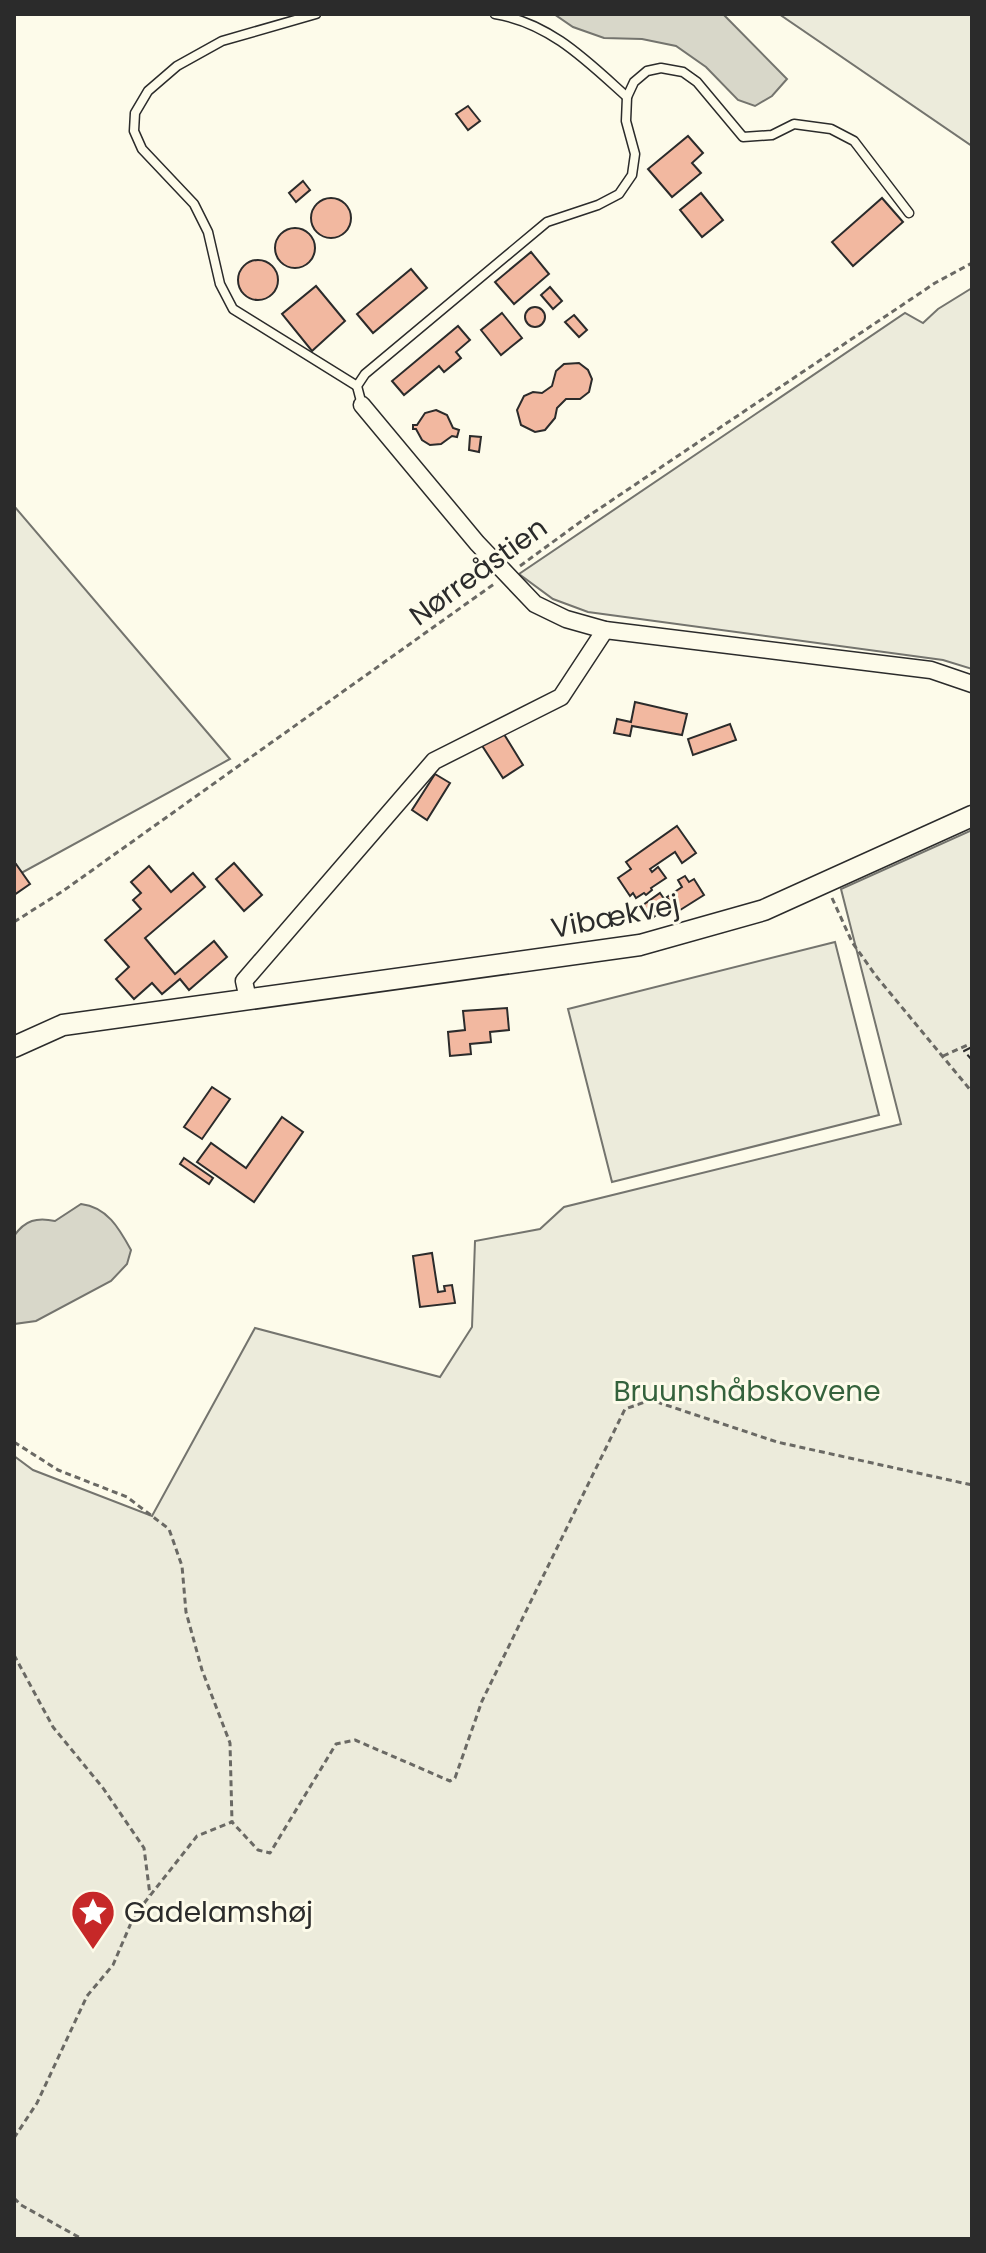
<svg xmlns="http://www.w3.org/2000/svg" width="986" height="2253" viewBox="0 0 986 2253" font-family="Poppins,sans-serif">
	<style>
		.green { fill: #ecebdb; stroke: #74746e; stroke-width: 2 }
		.water { fill: #d8d7c9; stroke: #74746e; stroke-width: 2 }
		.building { fill: #f2b8a0; stroke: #2b2b2b; stroke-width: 2 }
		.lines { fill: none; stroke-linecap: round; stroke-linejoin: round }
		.service-casing { stroke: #2b2b2b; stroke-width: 11 }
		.minor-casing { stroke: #2b2b2b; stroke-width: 19 }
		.tertiary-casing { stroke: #2b2b2b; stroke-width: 23 }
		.path { stroke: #6a6964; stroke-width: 3; stroke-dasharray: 6 4; stroke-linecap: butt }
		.service { stroke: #fdfbea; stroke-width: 8 }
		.minor { stroke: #fdfbea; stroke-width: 16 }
		.tertiary { stroke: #fdfbea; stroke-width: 20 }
		.fence { stroke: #2b2b2b; stroke-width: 2; stroke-dasharray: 10 4; stroke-linecap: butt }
		.labels { text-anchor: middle; stroke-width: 6; stroke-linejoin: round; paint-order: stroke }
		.street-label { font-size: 28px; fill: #2b2b2b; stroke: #fdfbea }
		.park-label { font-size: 28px; fill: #34623c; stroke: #fdfbea }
		.poi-label { font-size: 28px; fill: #2b2b2b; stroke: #fdfbea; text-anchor: start }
	</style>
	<rect width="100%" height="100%" fill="#fdfbea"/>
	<g class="green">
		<polygon points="779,14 972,14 972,146"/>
		<polygon points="972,288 972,669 943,660 588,612 553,599 519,574 905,313 923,323 938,309"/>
		<polygon points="14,506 230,759 14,877"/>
		<polygon points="972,830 972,2239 14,2239 14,1456 33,1470 152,1516 255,1328 440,1377 472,1327 475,1241 540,1229 564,1207 901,1124 841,889"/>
		<polygon points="835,942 879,1115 612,1182 568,1009"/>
	</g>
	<g class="water">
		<polygon points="554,14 723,14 787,79 772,96 755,106 738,100 706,67 676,46 642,39 604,38 573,27"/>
		<path d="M81,1204C107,1207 119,1228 131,1250L127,1264L111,1281L36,1321L14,1324V1236C25,1220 37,1217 55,1221Z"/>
	</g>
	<g class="building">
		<polygon points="468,106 480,121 468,130 456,114"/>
		<polygon points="688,136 703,153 692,163 701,173 672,197 648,169"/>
		<polygon points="303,181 310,190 296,202 289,193"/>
		<polygon points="701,193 723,220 702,237 680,210"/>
		<circle cx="331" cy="218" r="20"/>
		<polygon points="882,198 903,222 853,266 832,242"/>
		<circle cx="295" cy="248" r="20"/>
		<polygon points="531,252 549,274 514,304 495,282"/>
		<circle cx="258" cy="280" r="20"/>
		<polygon points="411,269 427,288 373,333 357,314"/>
		<polygon points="316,286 345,321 312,351 282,314"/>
		<polygon points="550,287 562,301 553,309 541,295"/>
		<circle cx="535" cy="317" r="10"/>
		<polygon points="502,313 522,338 501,355 481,330"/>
		<polygon points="574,315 587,330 579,337 565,322"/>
		<polygon points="458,326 470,340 456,352 461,358 444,372 439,366 404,395 392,381"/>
		<polygon points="579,363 588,370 592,379 589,392 580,399 566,399 557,408 555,418 545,430 535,432 521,425 517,410 524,396 533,392 542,393 552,386 556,371 564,364"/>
		<polygon points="436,410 447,415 453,428 459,430 457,437 452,436 441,444 430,445 422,440 416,429 413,429 413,425 417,425 425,413"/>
		<polygon points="470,436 481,437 479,452 469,450"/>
		<polygon points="635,702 687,714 682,735 632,726 630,736 614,733 617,719 631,722"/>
		<polygon points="730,724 736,740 693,755 688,739"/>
		<polygon points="502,731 523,765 503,778 481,744"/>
		<polygon points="435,774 450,783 427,820 412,810"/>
		<polygon points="677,826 696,853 682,863 675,852 650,869 652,872 658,867 666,878 651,888 652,890 646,895 644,893 636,898 633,893 630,896 618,878 631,869 626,862"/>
		<polygon points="234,863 262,895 244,911 216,879"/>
		<polygon points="16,864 30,884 14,895 14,865"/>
		<polygon points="149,866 171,892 193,873 205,887 145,938 175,974 214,941 227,957 189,990 180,979 162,994 152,983 134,999 116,979 129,967 105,940 141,909 133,900 141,893 131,882"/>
		<polygon points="685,876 689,882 694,879 704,895 677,912 667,897 682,887 678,880"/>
		<polygon points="660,893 669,906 652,918 643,905"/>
		<polygon points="507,1008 509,1030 490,1032 491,1042 470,1044 471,1054 450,1056 448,1032 465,1030 463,1011"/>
		<polygon points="212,1087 230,1099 202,1139 184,1127"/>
		<polygon points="282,1117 303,1132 254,1202 197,1162 211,1143 246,1168"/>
		<polygon points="184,1158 213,1178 209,1184 180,1164"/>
		<polygon points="432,1253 438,1292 445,1291 444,1286 452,1285 455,1303 420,1307 413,1256"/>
	</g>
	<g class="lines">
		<g class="service-casing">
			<g id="service">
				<polyline points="316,14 222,41 177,66 148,91 135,113 134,131 142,149 194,204 208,232 220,284 233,309 357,386"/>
				<path d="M495,14C550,23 587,61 627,97"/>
				<polyline points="362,405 357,386 365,374 547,222 598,205 619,194 632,175 635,154 626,121 627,97 634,82 647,71 661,68 683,72 697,82 743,137 772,135 794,124 831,129 854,141 909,213"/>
			</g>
		</g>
		<g class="minor-casing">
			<g id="minor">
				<polyline points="362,405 477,543 535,604 566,619 605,630 931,670 972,684"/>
				<polyline points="248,999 244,981 434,761 561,697 605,630"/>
			</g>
		</g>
		<g class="tertiary-casing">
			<polyline id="tertiary" points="14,1047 63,1025 640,945 764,910 972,816"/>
		</g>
		<g class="path">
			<polyline points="520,566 587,517 935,283 972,263"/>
			<polyline points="832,898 852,942 876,976 972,1092"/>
			<polyline points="14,922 63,891 494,584"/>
			<polyline points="943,1056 972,1043"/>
			<polyline points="14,1442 58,1470 127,1497 169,1529 182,1566 186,1612 202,1670 230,1743 232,1822"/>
			<polyline points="14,1655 53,1727 103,1788 144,1848 150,1895"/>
			<polyline points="14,2138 37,2103 87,1996 113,1965 134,1916 197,1836 232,1822 258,1850 270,1853 336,1744 355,1740 450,1781 455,1778 482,1701 625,1409 651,1400 777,1442 972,1485"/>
			<polyline points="14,2198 21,2205 82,2239"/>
		</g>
		<use href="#service" class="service"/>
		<use href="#minor" class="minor"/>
		<use href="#tertiary" class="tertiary"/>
		<polyline class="fence" points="972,1047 964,1051 972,1060"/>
	</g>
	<defs>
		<g id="sight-pin" transform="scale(2.3)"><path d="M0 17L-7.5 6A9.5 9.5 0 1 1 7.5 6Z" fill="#c62828" stroke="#fdfbea"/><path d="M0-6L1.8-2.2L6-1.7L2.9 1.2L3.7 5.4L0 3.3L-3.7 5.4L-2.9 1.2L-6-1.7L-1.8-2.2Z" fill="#fff"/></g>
	</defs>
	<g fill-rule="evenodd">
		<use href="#sight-pin" x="93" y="1912"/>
	</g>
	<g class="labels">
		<g class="street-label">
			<text transform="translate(478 571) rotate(-36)" y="10">Nørreåstien</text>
			<text transform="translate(615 916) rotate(-11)" y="10">Vibækvej</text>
		</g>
		<g class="park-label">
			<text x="747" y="1401">Bruunshåbskovene</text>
		</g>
		<g class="poi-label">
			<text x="124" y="1922">Gadelamshøj</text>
		</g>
	</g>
	<rect width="986" height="2253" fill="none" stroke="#2b2b2b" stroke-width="32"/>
</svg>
